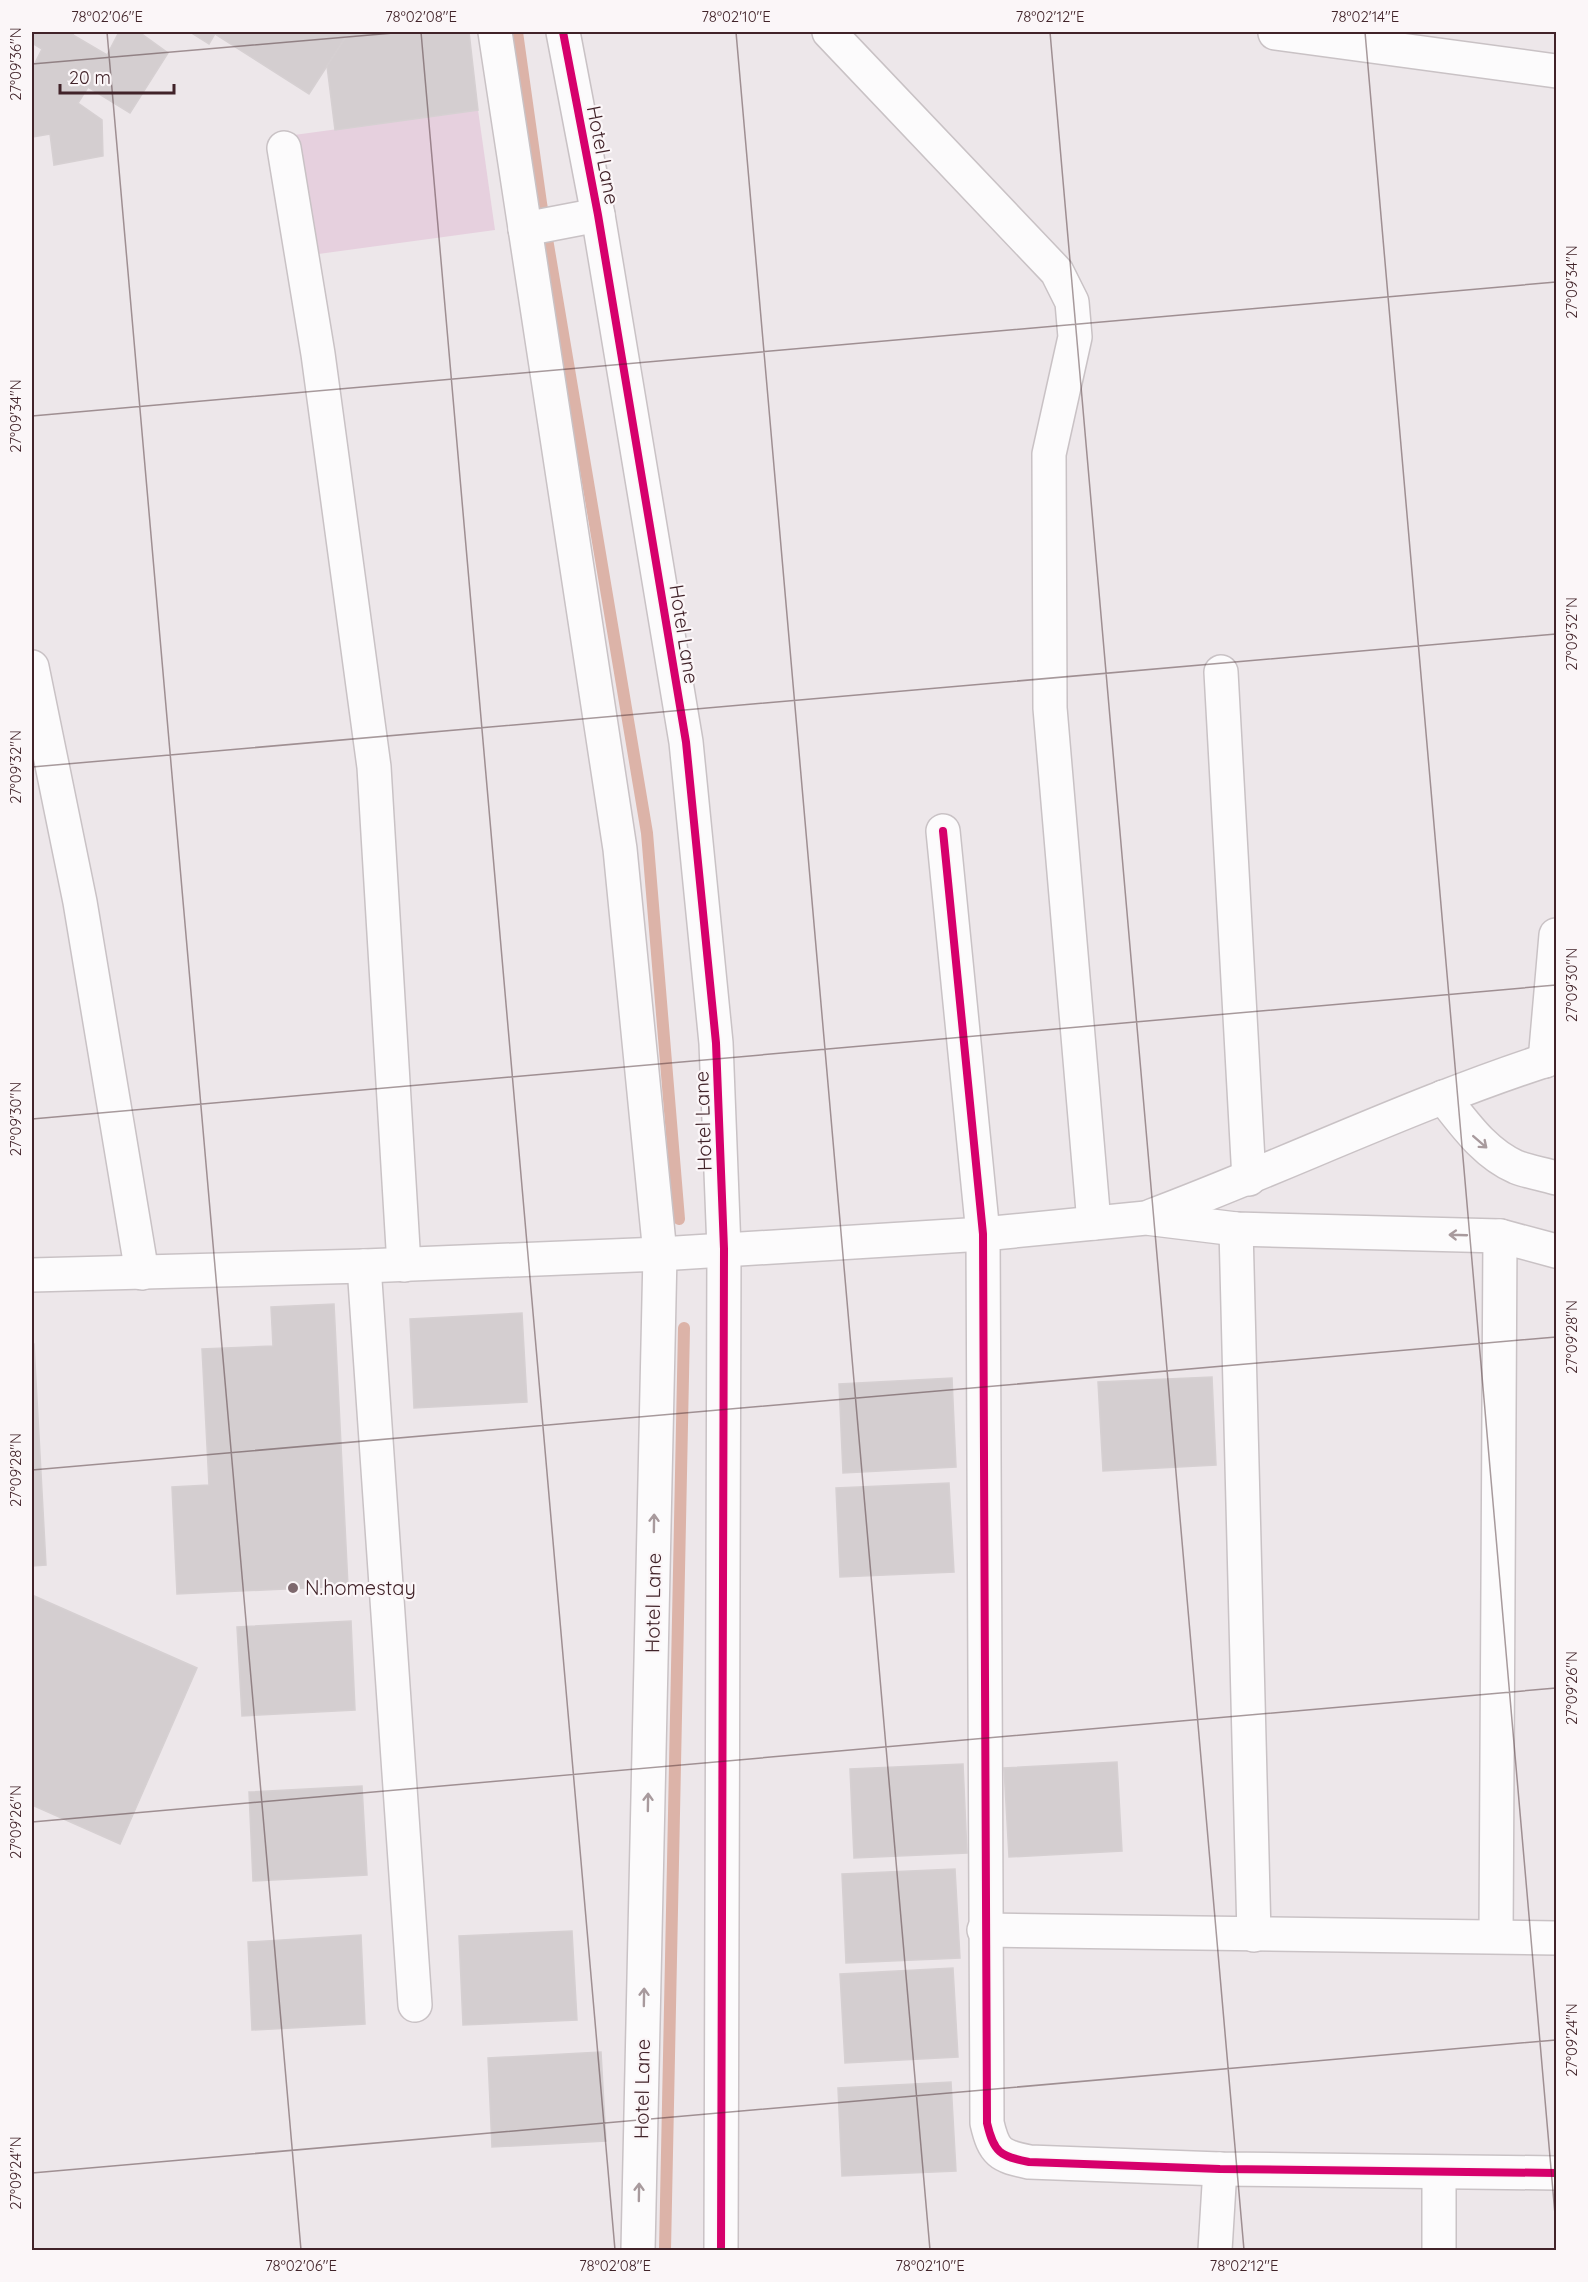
<svg xmlns="http://www.w3.org/2000/svg" width="1588" height="2282" viewBox="0 0 1588 2282" font-family="Quicksand,sans-serif">
	<style>
		.green { fill: #e6d0de }
		.lines { fill: none; stroke-linecap: round; stroke-linejoin: round }
		.stream { stroke: #dcb3a8; stroke-width: 12 }
		.building { fill: #d4ced0; stroke: #d6d0d2; stroke-width: 1.5 }
		.minor-casing { stroke: #c9c2c5; stroke-width: 36 }
		.minor { stroke: #fcfbfc; stroke-width: 33 }
		.cycleway-casing { stroke: #fbf6f8; stroke-width: 11 }
		.cycleway { stroke: #d6006c; stroke-width: 8 }
		.oneway { stroke: #a89a9d }
		.ticks { fill: none; stroke: #412329; stroke-width: 1.5; stroke-opacity: 0.45 }
		.poi-dot { fill: #7d686d; stroke: #fbf6f8; stroke-width: 2 }
		.labels { text-anchor: middle; stroke-width: 4.5; stroke-linejoin: round; paint-order: stroke }
		.street-label { font-size: 20px; fill: #412329; stroke: #fbf6f8 }
		.poi-label { font-size: 20px; fill: #412329; stroke: #fbf6f8; text-anchor: start }
		.neatline { fill: none; stroke: #412329; stroke-width: 2 }
		.ticks-label { font-size: 15px; text-anchor: middle; fill: #412329 }
	</style>
	<rect width="100%" height="100%" fill="#ede7ea"/>
	<polygon class="green" points="478,110 495,230 311,255 294,135"/>
	<g class="lines">
		<g class="stream">
			<polyline points="517,32 541,203 647,833 679,1219"/>
			<polyline points="665,2250 684,1328"/>
		</g>
	</g>
	<g class="building">
		<polygon points="32,32 74,32 73,35 107,55 119,32 139,32 168,53 130,113 88,87 78,103 102,120 103,156 54,165 50,134 32,137 32,69 42,49 32,43"/>
		<polygon points="190,32 216,32 209,44"/>
		<polygon points="216,32 349,32 309,94 215,34"/>
		<polygon points="349,32 469,32 478,110 335,130 327,66"/>
		<polygon points="334,1304 348,1586 177,1594 172,1487 209,1485 202,1349 273,1346 271,1307"/>
		<polygon points="522,1313 527,1402 414,1408 410,1319"/>
		<polygon points="32,1344 34,1344 46,1565 32,1566"/>
		<polygon points="1212,1377 1216,1465 1103,1471 1098,1382"/>
		<polygon points="952,1378 956,1467 843,1473 839,1384"/>
		<polygon points="949,1483 954,1572 840,1577 836,1488"/>
		<polygon points="32,1595 197,1668 120,1844 32,1805"/>
		<polygon points="351,1621 355,1710 242,1716 237,1627"/>
		<polygon points="1117,1762 1122,1851 1009,1857 1004,1768"/>
		<polygon points="963,1764 967,1853 854,1858 850,1769"/>
		<polygon points="362,1786 367,1875 253,1881 249,1792"/>
		<polygon points="955,1869 960,1958 846,1963 842,1874"/>
		<polygon points="572,1931 577,2020 463,2025 459,1936"/>
		<polygon points="361,1935 365,2024 252,2030 248,1942"/>
		<polygon points="953,1968 958,2057 845,2063 840,1974"/>
		<polygon points="601,2052 606,2141 492,2147 488,2058"/>
		<polygon points="951,2082 956,2171 842,2176 838,2088"/>
	</g>
	<g class="lines">
		<g class="minor-casing">
			<g id="minor">
				<polyline points="495,32 620,849 660,1254 638,2250"/>
				<polyline points="563,32 598,215 686,742 716,1043 724,1249 721,2250"/>
				<polyline points="829,32 1057,272 1072,302 1075,337 1049,454 1050,708 1094,1223"/>
				<polyline points="1275,33 1556,71"/>
				<polyline points="284,148 318,354 374,767 404,1265"/>
				<polyline points="525,229 598,215"/>
				<polyline points="32,667 80,902 142,1273"/>
				<polyline points="1221,672 1249,1179"/>
				<path d="M943,831L983,1234L987,2123C994,2153 1000,2156 1029,2162L1220,2169L1556,2173"/>
				<polyline points="1545,1061 1556,935"/>
				<path d="M1443,1097C1464,1123 1484,1153 1516,1167C1529,1172 1543,1174 1556,1178"/>
				<path d="M1151,1216C1287,1165 1418,1101 1556,1057"/>
				<polyline points="1236,1229 1254,1935"/>
				<polyline points="364,1266 415,2005"/>
				<polyline points="32,1275 364,1266 660,1254 983,1234 1146,1218 1236,1229 1500,1236 1556,1251"/>
				<polyline points="984,1930 1556,1938"/>
				<polyline points="1496,1936 1500,1236"/>
				<polyline points="1215,2250 1220,2169"/>
				<polyline points="1439,2250 1439,2173"/>
			</g>
		</g>
		<use href="#minor" class="minor"/>
		<g class="cycleway-casing">
			<g id="cycleway">
				<polyline points="563,32 598,215 686,742 716,1043 724,1249 721,2250"/>
				<path d="M943,831L983,1234L987,2123C994,2153 1000,2156 1029,2162L1220,2169L1556,2173"/>
			</g>
		</g>
		<use href="#cycleway" class="cycleway"/>
	</g>
	<defs><path id="oneway-shaft" d="M-6 0H5M1.5-3L5.5 0L1.5 3" fill="none" stroke-width="1.6" stroke-linecap="round" stroke-linejoin="round" transform="scale(1.5)"/></defs>
	<g class="oneway">
		<use href="#oneway-shaft" transform="translate(1480 1142) rotate(41)"/>
		<use href="#oneway-shaft" transform="translate(1458 1235) rotate(-178)"/>
		<use href="#oneway-shaft" transform="translate(654 1523) rotate(-89)"/>
		<use href="#oneway-shaft" transform="translate(648 1802) rotate(-89)"/>
		<use href="#oneway-shaft" transform="translate(644 1997) rotate(-89)"/>
		<use href="#oneway-shaft" transform="translate(639 2192) rotate(-89)"/>
	</g>
	<path class="ticks" d="M107,32L301,2250M421,32L615,2250M736,32L930,2250M1050,32L1244,2250M1365,32L1556,2226M32,64L405,32M32,416L1556,282M32,767L1556,634M32,1119L1556,985M32,1470L1556,1337M32,1822L1556,1688M32,2173L1556,2040"/>
	<circle class="poi-dot" cx="293" cy="1588" r="6"/>
	<g class="labels">
		<g class="street-label">
			<text transform="translate(603 155) rotate(79)" y="7">Hotel Lane</text>
			<text transform="translate(684 634) rotate(81)" y="7">Hotel Lane</text>
			<text transform="translate(703 1121) rotate(-92)" y="7">Hotel Lane</text>
			<text transform="translate(653 1603) rotate(-89)" y="7">Hotel Lane</text>
			<text transform="translate(642 2089) rotate(-89)" y="7">Hotel Lane</text>
		</g>
		<g class="poi-label">
			<text x="305" y="1595">N.homestay</text>
		</g>
	</g>
	<rect width="1588" height="2282" fill="none" stroke="#fbf6f8" stroke-width="66"/>
	<path d="M60 84v9h114v-9" fill="none" stroke="#412329" stroke-width="3"/>
	<text x="69" y="84" font-size="18" fill="#412329" stroke="#fbf6f8" stroke-width="4.5" paint-order="stroke">20 m</text>
	<rect x="33" y="33" width="1522" height="2216" class="neatline"/>
	<g class="ticks-label">
		<text x="107" y="22">78°02'06"E</text>
		<text x="421" y="22">78°02'08"E</text>
		<text x="736" y="22">78°02'10"E</text>
		<text x="1050" y="22">78°02'12"E</text>
		<text x="1365" y="22">78°02'14"E</text>
		<text transform="translate(16 64) rotate(-90)" y="5">27°09'36"N</text>
		<text transform="translate(1572 282) rotate(-90)" y="5">27°09'34"N</text>
		<text transform="translate(16 416) rotate(-90)" y="5">27°09'34"N</text>
		<text transform="translate(1572 634) rotate(-90)" y="5">27°09'32"N</text>
		<text transform="translate(16 767) rotate(-90)" y="5">27°09'32"N</text>
		<text transform="translate(1572 985) rotate(-90)" y="5">27°09'30"N</text>
		<text transform="translate(16 1119) rotate(-90)" y="5">27°09'30"N</text>
		<text transform="translate(1572 1337) rotate(-90)" y="5">27°09'28"N</text>
		<text transform="translate(16 1470) rotate(-90)" y="5">27°09'28"N</text>
		<text transform="translate(1572 1688) rotate(-90)" y="5">27°09'26"N</text>
		<text transform="translate(16 1822) rotate(-90)" y="5">27°09'26"N</text>
		<text transform="translate(1572 2040) rotate(-90)" y="5">27°09'24"N</text>
		<text transform="translate(16 2173) rotate(-90)" y="5">27°09'24"N</text>
		<text x="301" y="2271">78°02'06"E</text>
		<text x="615" y="2271">78°02'08"E</text>
		<text x="930" y="2271">78°02'10"E</text>
		<text x="1244" y="2271">78°02'12"E</text>
	</g>
</svg>
